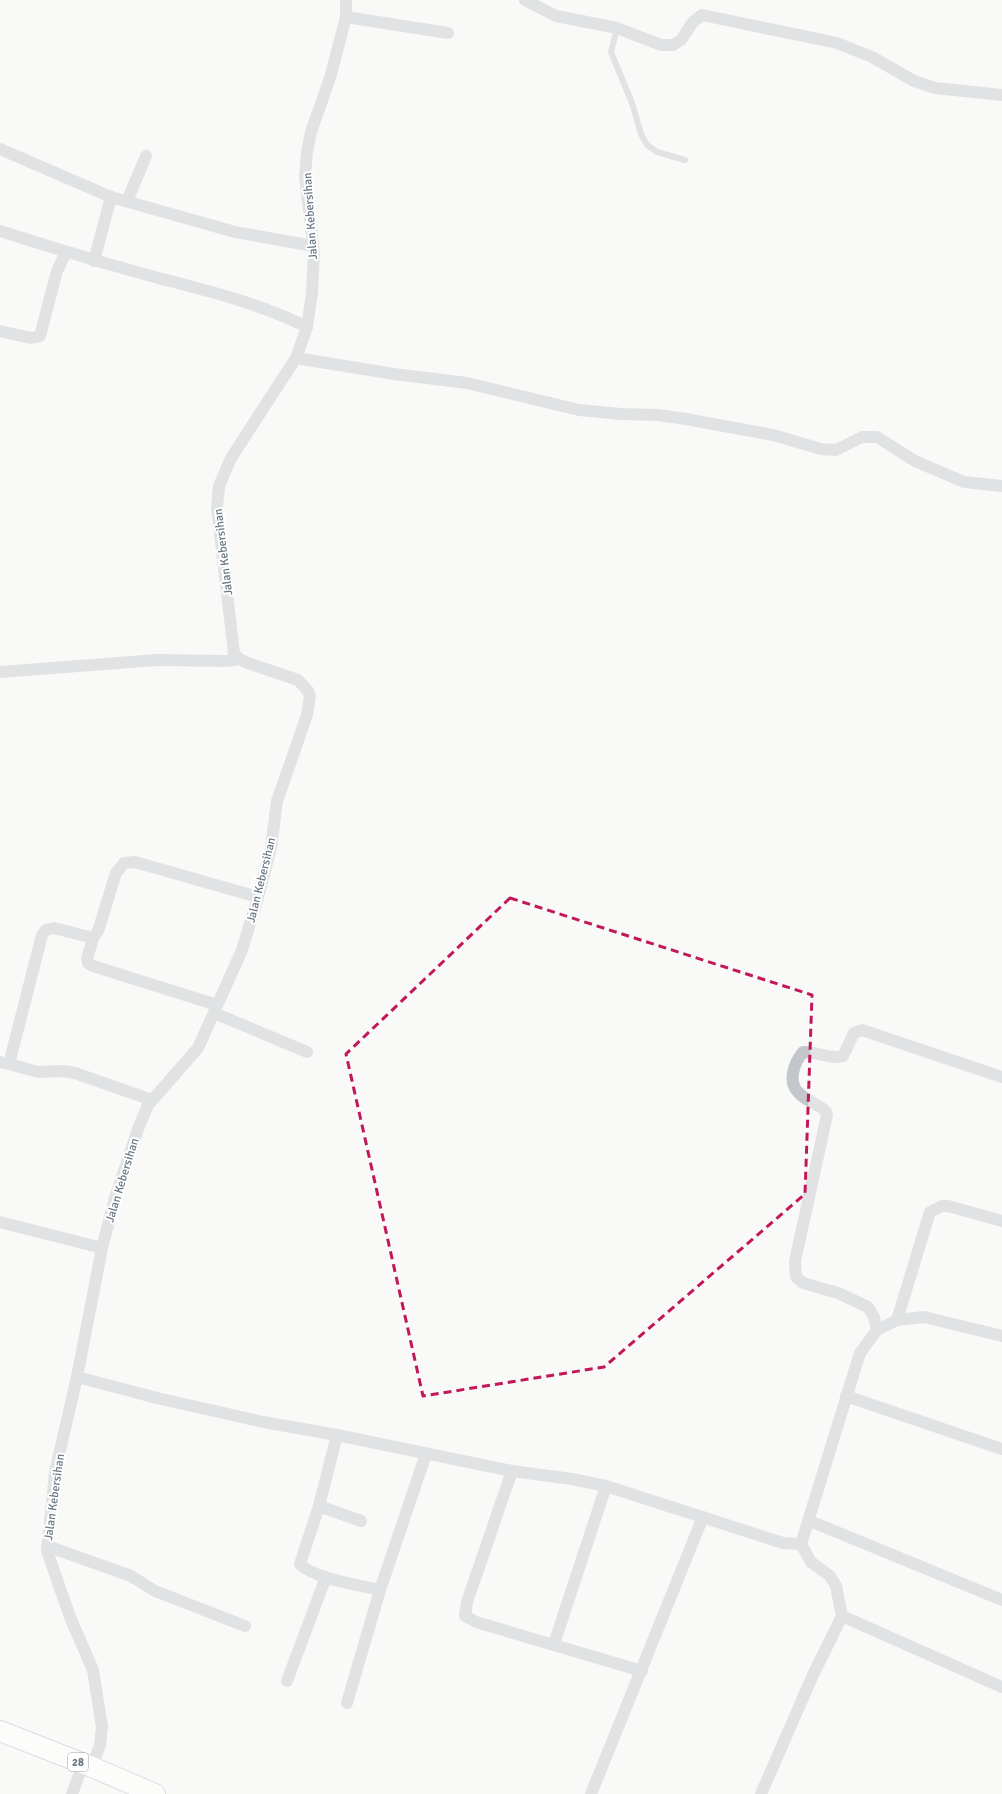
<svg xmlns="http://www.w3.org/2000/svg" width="1002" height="1794" viewBox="0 0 1002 1794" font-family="Signika,sans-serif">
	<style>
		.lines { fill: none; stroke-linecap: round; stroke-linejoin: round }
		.trunk-casing { stroke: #b6b9bc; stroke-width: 22 }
		.service { stroke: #c3c6ca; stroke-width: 6 }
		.minor { stroke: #c3c6ca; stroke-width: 12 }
		.trunk { stroke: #fff; stroke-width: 20 }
		.marked { fill: none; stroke: #c2185b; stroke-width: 3; stroke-dasharray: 8 5; stroke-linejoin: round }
		.labels { text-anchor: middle; stroke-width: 4; stroke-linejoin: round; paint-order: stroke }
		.shield { fill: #fff; stroke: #97a0aa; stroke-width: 1 }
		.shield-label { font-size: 11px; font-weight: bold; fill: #6a7885 }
		.street-label { font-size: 12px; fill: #6a7885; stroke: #fff }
	</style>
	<rect width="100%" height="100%" fill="#f9f9f7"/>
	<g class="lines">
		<g class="trunk-casing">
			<polyline id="trunk" points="0,1731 92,1767 155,1794"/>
		</g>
		<polyline class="service" points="617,28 611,52 632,103 641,134 647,145 657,152 685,160"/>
		<g class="minor">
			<polyline points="525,0 556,16 617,28 661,45 673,45 681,40 693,22 702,15 837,43 872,57 914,81 935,88 1002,95"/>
			<polyline points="346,17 448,33"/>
			<polyline points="0,149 111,197 94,261"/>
			<polyline points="111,197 235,232 313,246"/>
			<polyline points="127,201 146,156"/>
			<path d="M0,231C50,247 100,262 151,276C204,290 257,302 307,327"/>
			<polyline points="0,331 31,338 40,336 57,271 66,252"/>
			<polyline points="296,358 394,374 467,383 579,410 621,414 658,415 686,419 773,435 821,449 836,450 862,437 877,437 915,461 964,482 1002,486"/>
			<polyline points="0,672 157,660 227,661 239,659"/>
			<polyline points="93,938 87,959 88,963 93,966 217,1005"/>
			<polyline points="214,1013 307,1052"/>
			<polyline points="0,1062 9,1064 42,935 46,930 54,928 93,938 98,931 116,873 124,863 135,862 258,897"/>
			<polyline points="9,1064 38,1072 63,1071 75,1073 152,1100"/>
			<polyline points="0,1222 102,1248"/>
			<polyline points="897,1320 930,1212 942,1206 948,1206 1002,1221"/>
			<path d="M877,1330L874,1317L868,1307L838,1293L803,1283L796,1277L795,1261L827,1115L826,1112L823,1109C815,1103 805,1100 799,1093C787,1082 794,1063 803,1052C816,1051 831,1060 843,1056L854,1033L862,1030L1002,1077"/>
			<polyline points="77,1377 157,1398 263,1422 337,1435 512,1471 572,1479 606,1486 783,1543 801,1544 860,1353 877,1330 897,1320 924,1317 1002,1336"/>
			<polyline points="846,1396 1002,1449"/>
			<path d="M337,1435L319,1506L300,1564C314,1579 360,1585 380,1590"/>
			<polyline points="512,1471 467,1602 465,1616 476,1622 642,1671"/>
			<polyline points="319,1506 361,1521"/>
			<polyline points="810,1521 1002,1600"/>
			<polyline points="47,1546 131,1576 155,1591 245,1626"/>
			<polyline points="842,1616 1002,1687"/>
			<polyline points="554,1644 606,1486"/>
			<polyline points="287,1681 326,1577"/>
			<polyline points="347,1703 380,1590 426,1454"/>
			<polyline points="92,1767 100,1745 102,1727 93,1670 70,1617 47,1551 55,1472 77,1377 102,1248 115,1198 138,1129 148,1105 198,1048 242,950 258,897 271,848 277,801 307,715 310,696 308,691 298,680 248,663 239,659 234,653 217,508 219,486 231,458 296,358 307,327 312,293 314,253 305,176 307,152 311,132 330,78 346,17 346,0"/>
			<polyline points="72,1794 83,1764"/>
			<polyline points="591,1794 703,1517"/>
			<polyline points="761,1794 813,1675 842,1616 836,1586 830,1576 811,1562 801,1544"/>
		</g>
		<use href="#trunk" class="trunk"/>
	</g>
	<path d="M0 0H1002V1794H0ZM510,898L812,995L805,1194L604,1367L423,1396L346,1054Z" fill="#f9f9f7" fill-opacity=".55" fill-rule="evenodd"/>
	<path class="marked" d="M510,898L812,995L805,1194L604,1367L423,1396L346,1054Z"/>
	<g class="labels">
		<rect class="shield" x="68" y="1753" width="20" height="18" rx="3"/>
		<g class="shield-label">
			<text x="78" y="1766">28</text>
		</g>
		<g class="street-label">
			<text transform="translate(310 216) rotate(-94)" y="4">Jalan Kebersihan</text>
			<text transform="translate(223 552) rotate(-97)" y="4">Jalan Kebersihan</text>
			<text transform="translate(261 880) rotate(-76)" y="4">Jalan Kebersihan</text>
			<text transform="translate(122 1180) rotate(-73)" y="4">Jalan Kebersihan</text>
			<text transform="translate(54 1497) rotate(-82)" y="4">Jalan Kebersihan</text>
		</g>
	</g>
</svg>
